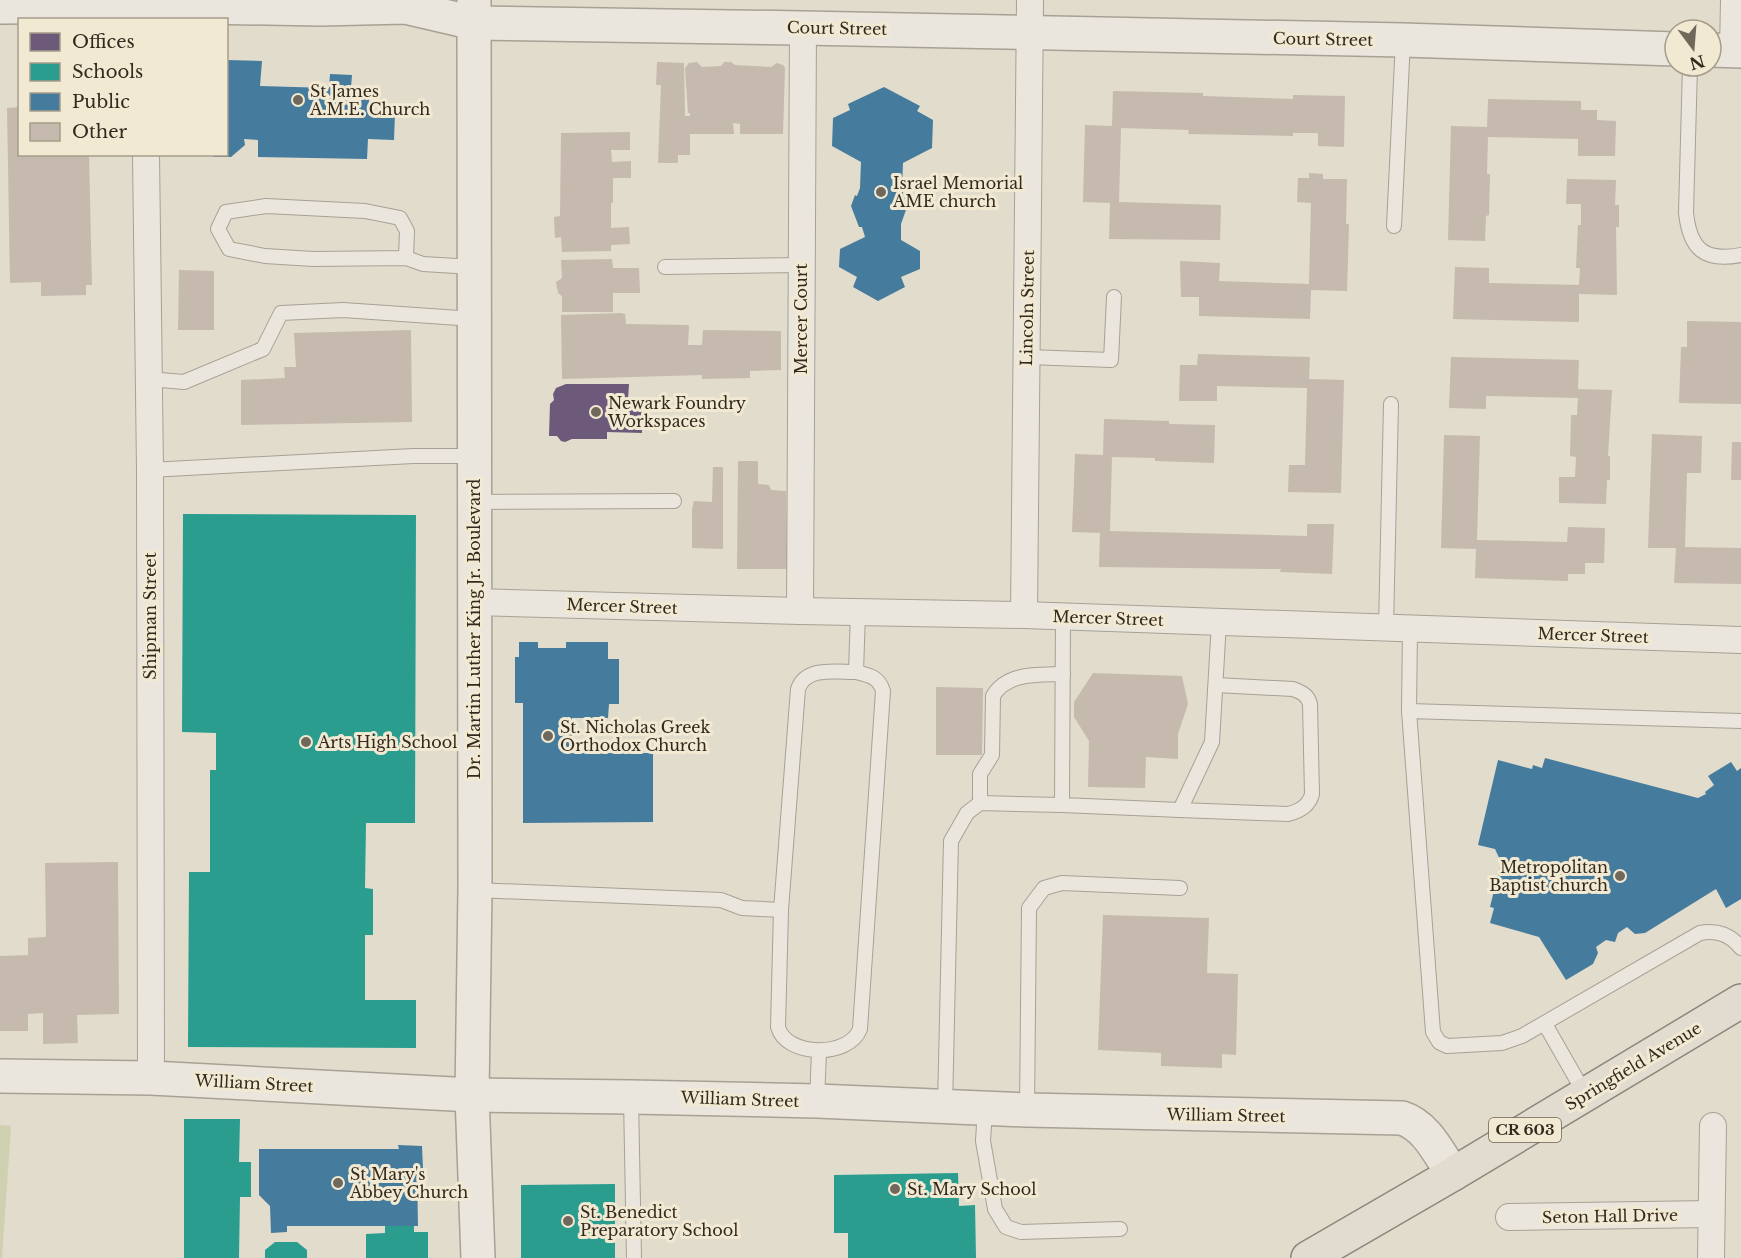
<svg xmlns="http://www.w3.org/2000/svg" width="1741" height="1258" viewBox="0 0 1741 1258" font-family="'Libre Baskerville',serif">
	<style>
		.green { fill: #cfd0b0 }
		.offices { fill: #6d597a }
		.schools { fill: #2a9d8f }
		.public { fill: #457b9d }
		.building { fill: #c5baad }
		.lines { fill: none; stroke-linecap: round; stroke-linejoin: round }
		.service-casing { stroke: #a7a195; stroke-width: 16 }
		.minor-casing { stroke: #a7a195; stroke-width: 28 }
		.tertiary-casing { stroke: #a7a195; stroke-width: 36 }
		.primary-casing { stroke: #8c867c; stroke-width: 36 }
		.service { stroke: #eae6dd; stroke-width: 14 }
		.minor { stroke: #eae6dd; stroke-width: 26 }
		.tertiary { stroke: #eae6dd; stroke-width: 33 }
		.primary { stroke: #e1dccf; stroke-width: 33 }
		.poi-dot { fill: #71685c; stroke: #f2e9d2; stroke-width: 2 }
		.labels { text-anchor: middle; stroke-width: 6; stroke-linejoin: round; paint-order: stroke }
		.shield { fill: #f2e9d2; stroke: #6d6355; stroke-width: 1.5 }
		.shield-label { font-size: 15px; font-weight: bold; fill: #34291f }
		.street-label { font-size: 16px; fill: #34291f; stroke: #f2e9d2 }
		.poi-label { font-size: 16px; fill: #34291f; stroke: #f2e9d2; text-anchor: start }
	</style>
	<rect width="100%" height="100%" fill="#e2dccc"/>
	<polygon class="green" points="0,1125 11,1126 2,1258 0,1258"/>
	<polygon class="offices" points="566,384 629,384 628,399 642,399 642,433 607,432 607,439 572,439 565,442 561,441 557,436 549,436 550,404 554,400 553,394 556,388"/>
	<g class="schools">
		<polygon points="183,514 416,515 415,823 366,823 365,888 373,889 373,935 365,935 365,1000 416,1000 416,1048 188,1047 189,872 210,872 210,770 216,770 216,733 182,732"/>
		<polygon points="184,1119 240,1119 239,1162 251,1162 251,1197 240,1197 239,1258 184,1258"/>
		<polygon points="958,1173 959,1206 975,1205 976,1258 848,1258 848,1233 834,1233 834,1175"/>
		<polygon points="615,1184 615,1258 521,1258 521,1185"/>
		<polygon points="385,1226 414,1226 414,1232 428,1232 428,1258 366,1258 366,1234 385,1233"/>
		<polygon points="275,1242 297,1242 307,1250 307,1258 265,1258 265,1250"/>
	</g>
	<g class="public">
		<polygon points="226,60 262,61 260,86 329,88 330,74 352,75 351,87 369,89 369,111 395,113 394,140 368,139 367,159 258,157 258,140 244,139 245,145 231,157 214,157 211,154 226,154"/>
		<polygon points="884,87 920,106 917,111 933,120 932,148 903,163 902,188 907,207 901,224 901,240 920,251 920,269 901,277 905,287 878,301 853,287 857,277 839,267 840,249 865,237 862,227 859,227 851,206 855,195 857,196 860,188 861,162 832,146 833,118 850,110 848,104"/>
		<polygon points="519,642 538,642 538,648 566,648 566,642 608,642 608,659 619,659 619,704 609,704 608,718 572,718 572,753 653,753 653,822 523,823 523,703 515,703 515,657 519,657"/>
		<polygon points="1545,758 1698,798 1706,794 1705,792 1714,785 1708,776 1731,762 1737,771 1741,768 1741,899 1726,908 1716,889 1645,933 1635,934 1627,927 1618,933 1615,942 1606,940 1596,947 1598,953 1593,964 1566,980 1539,937 1490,923 1494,908 1490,907 1501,862 1495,849 1478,845 1498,760 1532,769 1533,765 1542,768"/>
		<polygon points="398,1145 422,1146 423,1169 417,1170 418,1226 287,1226 287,1232 271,1233 270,1206 259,1195 259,1149 399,1149"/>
	</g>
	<g class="building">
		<polygon points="657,62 684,63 685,116 690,116 690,113 688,113 685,68 689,63 697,62 702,67 721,66 724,62 731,62 735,65 771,67 777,63 783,65 785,68 783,134 740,134 740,124 733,123 734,134 690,134 690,155 678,155 678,163 658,163 661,85 656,85"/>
		<polygon points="1113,91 1203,93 1203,96 1293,99 1293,95 1345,96 1344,147 1318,146 1318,133 1293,133 1293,136 1188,134 1189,130 1121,128 1119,202 1221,205 1220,240 1109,239 1110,203 1083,202 1085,125 1112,126"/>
		<polygon points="1488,99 1581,101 1581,110 1597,110 1597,120 1616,121 1615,156 1578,156 1578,139 1488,137 1487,174 1490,174 1489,215 1486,216 1485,241 1448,240 1451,126 1487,127"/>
		<polygon points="20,107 20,154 89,154 92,285 86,285 86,295 41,296 41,282 10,283 7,108"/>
		<polygon points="630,132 630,150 611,150 612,162 631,161 631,178 613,178 613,203 611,203 611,228 629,227 630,244 611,245 611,251 562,252 561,237 555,238 554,217 560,216 561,133"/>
		<polygon points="1309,173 1323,174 1323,179 1347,179 1346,224 1349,224 1347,291 1311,290 1310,319 1199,316 1199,297 1181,297 1180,261 1220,263 1219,281 1309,284 1311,203 1297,202 1298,178 1309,178"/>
		<polygon points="1567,179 1616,180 1615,205 1619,205 1619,227 1616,227 1617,295 1579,294 1579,322 1453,319 1455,267 1489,268 1489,283 1579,285 1580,268 1576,268 1578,225 1581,225 1581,204 1566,204"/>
		<polygon points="612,259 613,268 639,268 640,293 613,293 613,312 562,312 562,296 558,293 556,282 562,278 561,260"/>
		<polygon points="179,270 214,271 214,330 178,330"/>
		<polygon points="621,313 625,314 626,324 689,325 688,345 702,345 703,330 781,331 781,370 750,371 750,378 702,379 702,375 562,379 561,315"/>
		<polygon points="1687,321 1741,322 1741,404 1679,403 1681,347 1687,347"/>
		<polygon points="411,330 412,422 241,425 241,380 285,378 284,367 296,367 294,333"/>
		<polygon points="1198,354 1310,357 1309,379 1344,380 1341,493 1288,492 1289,465 1305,465 1307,388 1217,386 1217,401 1179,401 1180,365 1197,365"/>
		<polygon points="1451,357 1579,360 1578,389 1612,390 1608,456 1610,456 1610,480 1607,480 1606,504 1559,503 1559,477 1575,477 1576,457 1570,456 1571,415 1577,415 1578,398 1486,396 1486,409 1449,408"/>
		<polygon points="1104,419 1169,421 1169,424 1215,425 1214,463 1155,461 1155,458 1112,457 1110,531 1307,536 1307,524 1334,524 1332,574 1280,572 1281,569 1099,567 1100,533 1072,532 1075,454 1103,455"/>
		<polygon points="1652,434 1702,436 1701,473 1687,473 1685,547 1741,548 1741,584 1674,583 1676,548 1648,548"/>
		<polygon points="1444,435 1480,436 1477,540 1567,542 1568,527 1605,528 1604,563 1585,563 1585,574 1568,574 1568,581 1475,578 1476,549 1441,548"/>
		<polygon points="1732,442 1741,442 1741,480 1731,480"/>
		<polygon points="738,461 758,461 758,484 769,485 771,490 786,491 787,569 737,569"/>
		<polygon points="713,467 723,467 723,549 692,548 692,509 694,501 712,502"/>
		<polygon points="1093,673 1182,676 1188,704 1178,734 1178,759 1146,757 1145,788 1088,787 1089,741 1074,717 1074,702"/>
		<polygon points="936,687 983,688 982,755 936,755"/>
		<polygon points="118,862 119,1014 77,1015 78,1043 43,1044 43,1013 28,1014 28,1031 0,1031 0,956 28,955 28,938 46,937 45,863"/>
		<polygon points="1103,915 1209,918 1207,973 1238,974 1236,1055 1222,1054 1222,1068 1161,1066 1161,1053 1098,1050"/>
	</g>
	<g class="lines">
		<g class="service-casing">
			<g id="service">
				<path d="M1690,66L1686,213C1690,249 1704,262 1741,255"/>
				<polyline points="1394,226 1403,40"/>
				<polyline points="406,258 407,231 400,218 365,211 266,206 226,212 218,229 229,249 265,256 313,259 406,258 423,264 473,267"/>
				<polyline points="665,267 801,265"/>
				<polyline points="1027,357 1111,360 1114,297"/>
				<polyline points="148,379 184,382 263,349 281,313 343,310 474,319"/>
				<polyline points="150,470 413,456 474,456"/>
				<polyline points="474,502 674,501"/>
				<polyline points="1063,616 1062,805 1180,810 1212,742 1219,622"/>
				<polyline points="1386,628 1391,404"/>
				<path d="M856,672C837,672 806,666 798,689L781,910L778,1027C786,1057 849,1058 860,1029L883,691C879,677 869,675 856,672L858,612"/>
				<polyline points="1409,711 1410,629"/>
				<path d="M1741,721L1409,711L1433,1032L1439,1042L1447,1046L1502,1043L1522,1036L1700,933C1717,930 1730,934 1741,948"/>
				<path d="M980,803V774L992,755L993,696C1007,672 1038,675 1063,674"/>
				<path d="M1180,810L1288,814C1300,811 1309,806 1312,794L1310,704C1308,695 1301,692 1293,689L1216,685"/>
				<polyline points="475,890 721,900 742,908 781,910"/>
				<polyline points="1545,1024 1585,1094"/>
				<polyline points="631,1097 634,1258"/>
				<polyline points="817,1101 819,1051"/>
				<polyline points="945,1107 951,841 967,813 980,803 1062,805"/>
				<polyline points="985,1109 983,1141 995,1209 1006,1227 1021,1232 1120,1229"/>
				<polyline points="1027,1110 1029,908 1044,888 1062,883 1180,888"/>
			</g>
		</g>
		<g class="minor-casing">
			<g id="minor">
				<polyline points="1733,51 1734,0"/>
				<polyline points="146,154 150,470 151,1078"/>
				<polyline points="474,602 800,611 1024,615 1741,640"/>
				<polyline points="800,611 803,28"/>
				<polyline points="1024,615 1030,0"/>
				<polyline points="1509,1217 1711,1214"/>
				<polyline points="1711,1258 1713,1126"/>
			</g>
		</g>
		<g class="tertiary-casing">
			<g id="tertiary">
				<polyline points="474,2 475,890 472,1095 478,1258"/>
				<polyline points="0,7 146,6 320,9 405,7 474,23 803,28 1403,40 1675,49"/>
				<polyline points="1711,50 1741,51"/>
				<path d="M0,1076L151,1078L472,1095L631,1097L817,1101L1027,1110L1402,1118C1427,1126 1439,1154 1453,1174"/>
			</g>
		</g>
		<g class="primary-casing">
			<polyline id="primary" points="1308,1258 1453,1174 1741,1001"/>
		</g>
		<use href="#service" class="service"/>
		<use href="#minor" class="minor"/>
		<use href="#tertiary" class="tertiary"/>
		<use href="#primary" class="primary"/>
	</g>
	<g class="poi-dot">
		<circle cx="298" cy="100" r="6"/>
		<circle cx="881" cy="192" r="6"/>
		<circle cx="596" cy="412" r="6"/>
		<circle cx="548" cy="736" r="6"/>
		<circle cx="306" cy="742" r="6"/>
		<circle cx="1620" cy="876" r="6"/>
		<circle cx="338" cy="1183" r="6"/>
		<circle cx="895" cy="1189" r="6"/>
		<circle cx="568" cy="1221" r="6"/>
	</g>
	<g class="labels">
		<rect class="shield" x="1489" y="1118" width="72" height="24" rx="4.5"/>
		<g class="shield-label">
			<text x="1525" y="1135">CR 603</text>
		</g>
		<g class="street-label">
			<text transform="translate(837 28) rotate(1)" y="6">Court Street</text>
			<text transform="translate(1323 39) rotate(1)" y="6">Court Street</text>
			<text transform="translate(1027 308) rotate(-89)" y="6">Lincoln Street</text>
			<text transform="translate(801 319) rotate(-90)" y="6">Mercer Court</text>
			<text transform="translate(622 606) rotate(2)" y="6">Mercer Street</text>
			<text transform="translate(150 616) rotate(-90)" y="6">Shipman Street</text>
			<text transform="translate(1108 618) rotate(2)" y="6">Mercer Street</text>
			<text transform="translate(474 629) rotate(-90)" y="6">Dr. Martin Luther King Jr. Boulevard</text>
			<text transform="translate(1593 635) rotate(2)" y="6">Mercer Street</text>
			<text transform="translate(1633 1066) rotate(-31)" y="6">Springfield Avenue</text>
			<text transform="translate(254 1083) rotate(3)" y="6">William Street</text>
			<text transform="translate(740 1099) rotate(2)" y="6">William Street</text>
			<text transform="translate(1226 1115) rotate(1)" y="6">William Street</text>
			<text transform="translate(1610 1216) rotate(-1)" y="6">Seton Hall Drive</text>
		</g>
		<g class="poi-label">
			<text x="310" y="97">St James<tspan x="310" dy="18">A.M.E. Church</tspan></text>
			<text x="893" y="189">Israel Memorial<tspan x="893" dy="18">AME church</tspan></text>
			<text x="608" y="409">Newark Foundry<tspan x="608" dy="18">Workspaces</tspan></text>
			<text x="560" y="733">St. Nicholas Greek<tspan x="560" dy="18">Orthodox Church</tspan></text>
			<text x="318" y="748">Arts High School</text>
			<text x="1608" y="873" text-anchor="end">Metropolitan<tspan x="1608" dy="18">Baptist church</tspan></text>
			<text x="350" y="1180">St Mary's<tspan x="350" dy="18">Abbey Church</tspan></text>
			<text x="907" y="1195">St. Mary School</text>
			<text x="580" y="1218">St. Benedict<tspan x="580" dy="18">Preparatory School</tspan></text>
		</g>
	</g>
	<rect x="18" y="18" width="210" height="138" fill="#f2e9d2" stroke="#a69c8a" stroke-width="1.5"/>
	<rect x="30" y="33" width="30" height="18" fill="#6d597a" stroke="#a69c8a" stroke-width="1.5"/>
	<text x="72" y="48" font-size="18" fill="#34291f">Offices</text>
	<rect x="30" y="63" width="30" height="18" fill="#2a9d8f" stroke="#a69c8a" stroke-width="1.5"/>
	<text x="72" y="78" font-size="18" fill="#34291f">Schools</text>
	<rect x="30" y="93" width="30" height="18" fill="#457b9d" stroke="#a69c8a" stroke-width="1.5"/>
	<text x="72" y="108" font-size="18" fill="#34291f">Public</text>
	<rect x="30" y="123" width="30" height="18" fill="#c5baad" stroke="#a69c8a" stroke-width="1.5"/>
	<text x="72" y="138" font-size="18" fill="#34291f">Other</text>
	<g transform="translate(1693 48) rotate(164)"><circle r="28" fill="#f2e9d2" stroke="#a69c8a" stroke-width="1.5"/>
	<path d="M0-4.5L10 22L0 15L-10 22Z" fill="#71685c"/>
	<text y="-9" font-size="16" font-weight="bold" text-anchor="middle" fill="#34291f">N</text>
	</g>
</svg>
